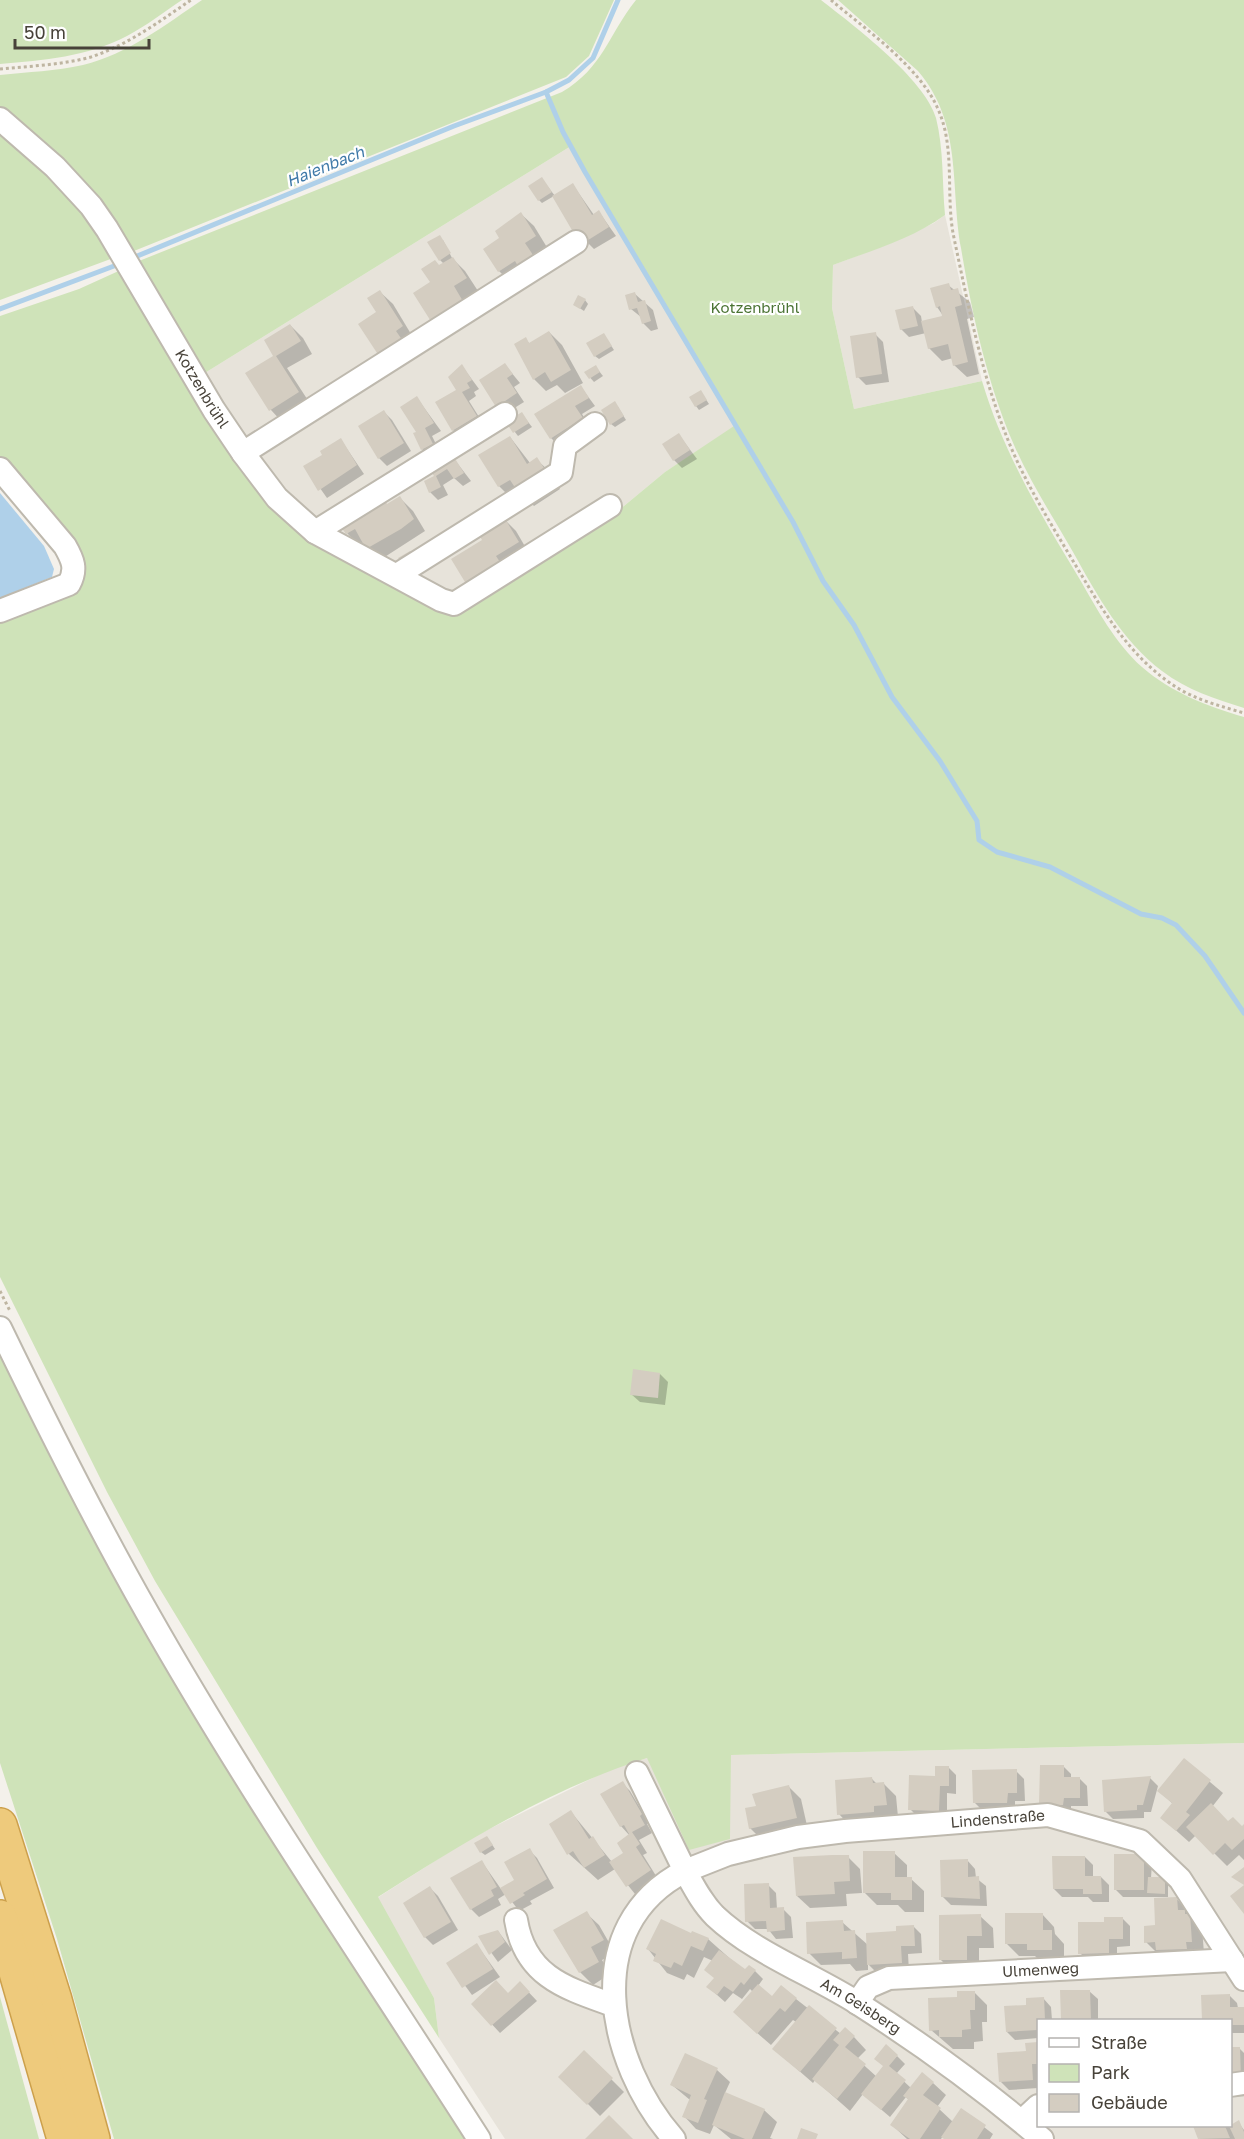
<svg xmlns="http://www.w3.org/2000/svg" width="1244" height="2139" viewBox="0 0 1244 2139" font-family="'Golos Text',sans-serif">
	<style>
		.residential { fill: #e7e3da; fill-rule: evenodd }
		.green { fill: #cfe3b9 }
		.water { fill: #afd0e9 }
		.shadow { fill: #0003 }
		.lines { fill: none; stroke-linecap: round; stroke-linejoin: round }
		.stream { stroke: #afd0e9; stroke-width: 5 }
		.building { fill: #d4cdc1 }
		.minor-casing { stroke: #beb9ae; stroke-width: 26 }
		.highway-casing { stroke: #cca04c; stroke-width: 36 }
		.path { stroke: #beb5a1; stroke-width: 3; stroke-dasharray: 3 3; stroke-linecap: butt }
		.minor { stroke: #fff; stroke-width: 22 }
		.highway { stroke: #eeca7c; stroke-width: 33 }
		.labels { text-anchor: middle; stroke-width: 4.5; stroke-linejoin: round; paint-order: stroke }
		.park-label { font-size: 15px; fill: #4a7333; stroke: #fff }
		.street-label { font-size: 15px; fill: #474239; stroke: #fff }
		.water-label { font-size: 16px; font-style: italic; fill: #3e79a8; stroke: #fff }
	</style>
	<rect width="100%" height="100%" fill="#f4f1eb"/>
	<g class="residential">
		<polygon points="571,146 735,427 665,472 624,506 467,608 305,518 200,376"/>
		<polygon points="945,215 982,381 854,409 832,308 833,265 891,243 934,223"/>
		<path d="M1244,1743V2139H505L439,2038L434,1998L377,1898L471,1838L609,1770L647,1758L730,1839V1755ZM1038,2020H1230V2126H1038Z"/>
	</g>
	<g class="green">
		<path d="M0,0H182C164,12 146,26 127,36C87,57 44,60 0,64Z"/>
		<path d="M202,0H614L589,56L566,77L129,253L0,112V75C28,72 56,71 83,65C128,54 165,25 202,0Z"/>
		<path d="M636,0H821C853,25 925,79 936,118C944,150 942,183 945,215C912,239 870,251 833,265L832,308L854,409L982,381C1003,452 1041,515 1079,578C1097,609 1115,643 1142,667C1172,693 1207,706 1244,717V1743L731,1755L730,1839L689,1850L647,1758C550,1789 463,1843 378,1897L434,1998L439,2038L317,1848L155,1581L107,1492L0,1277V622L78,585L25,486L0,456V316L79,289L123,269L261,489L467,608L624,506L665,472L734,426L571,146L200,376L134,263L562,92C603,68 608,35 636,0Z"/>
		<path d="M838,0H1244V708C1215,699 1187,690 1162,671C1122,641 1097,595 1073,552C1053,517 1030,482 1014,445C987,383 972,314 961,248C950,185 963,124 918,71Z"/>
		<polygon points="0,126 65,186 116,257 0,300"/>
		<path d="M0,1355C57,1468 114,1582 179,1690C270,1843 369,1990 465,2139H114L57,1939L0,1763Z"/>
		<polygon points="0,1997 39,2139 0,2139"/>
	</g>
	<polygon class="water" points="0,493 44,546 54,569 52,577 0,598"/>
	<g class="shadow">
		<polygon points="542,179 555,196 573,185 594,215 599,212 616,236 594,249 588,243 586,244 554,196 542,203 539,200"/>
		<polygon points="521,214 534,226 548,249 511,283 499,271 501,238"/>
		<polygon points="443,240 452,258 465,271 478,291 476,316 432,283 444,264 440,260"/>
		<polygon points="948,285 970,302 974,317 967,319 979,374 967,377 954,365 953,358 942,361 929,348 926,333 909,337 901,329 913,308 921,316 922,322 944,317 937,307"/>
		<polygon points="380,292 393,304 414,339 414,354 378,313"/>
		<polygon points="635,294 653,310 658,329 651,331 643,323 641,317 631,309"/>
		<polygon points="585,300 588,304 584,311 575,305"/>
		<polygon points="290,325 303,338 312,354 287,368 311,405 283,423 271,410 247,374 275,356"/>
		<polygon points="549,332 562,345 583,383 565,393 557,385 546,391 534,379 525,339 530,344"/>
		<polygon points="875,334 883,342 889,382 866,385 858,377"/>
		<polygon points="604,335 614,350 599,359 595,356"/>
		<polygon points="505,365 520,383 514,387 524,402 505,414 497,406"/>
		<polygon points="462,366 479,389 474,392 476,396 469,401 484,425 461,438 453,430"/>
		<polygon points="595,366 603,376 594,382 586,373"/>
		<polygon points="581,387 595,406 582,414 590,427 559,446 551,438"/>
		<polygon points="701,392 709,404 699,410 696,406"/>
		<polygon points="417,398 441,431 432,436 440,452 430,457 422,449 418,432"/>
		<polygon points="618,407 626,420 615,427 611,424"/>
		<polygon points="384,412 392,420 411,451 387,466 379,458"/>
		<polygon points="522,414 532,427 518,436 508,423"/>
		<polygon points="679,435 697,459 682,468 674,460"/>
		<polygon points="510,437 530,463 536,459 549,471 560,489 534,506 521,493 512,499 499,486 481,455"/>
		<polygon points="341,440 364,474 327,498 305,467 325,456"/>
		<polygon points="454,459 471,481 463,486 454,478 443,485 448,495 438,500 430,492 436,477 432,470"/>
		<polygon points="400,498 413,511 425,531 380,560 365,543 359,546 347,533"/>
		<polygon points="504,519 516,531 530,555 482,598 484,541"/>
		<polygon points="660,1374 668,1382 665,1405 640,1402 631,1394"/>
		<polygon points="1184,1760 1223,1793 1212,1807 1228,1823 1242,1828 1244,1826 1244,1860 1239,1855 1227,1866 1196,1835 1189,1842 1162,1818 1173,1804 1159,1791"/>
		<polygon points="1063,1766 1071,1774 1071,1779 1079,1778 1087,1786 1088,1806 1071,1806 1071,1813 1049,1813"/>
		<polygon points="948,1767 956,1775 956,1794 947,1793 947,1818 918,1817 910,1809"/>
		<polygon points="1016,1771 1024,1779 1025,1801 1015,1801 1015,1810 982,1810 974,1802"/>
		<polygon points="1150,1778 1158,1786 1151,1812 1144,1812 1144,1818 1113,1819 1105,1811"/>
		<polygon points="872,1779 877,1784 884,1784 896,1796 898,1817 851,1827 839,1814"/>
		<polygon points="622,1783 630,1791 649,1823 647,1824 652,1833 639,1840 647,1853 643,1855 658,1879 635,1894 615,1869 598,1880 569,1854 571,1812 612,1862 625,1853 630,1836 621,1826"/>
		<polygon points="789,1787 801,1799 808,1830 762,1840 750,1828 757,1808"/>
		<polygon points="487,1837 495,1849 485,1855 481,1852"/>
		<polygon points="529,1850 537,1858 554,1888 530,1901 532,1904 519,1911 506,1894 498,1899 501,1905 479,1917 471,1909 482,1862 501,1889 516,1880"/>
		<polygon points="894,1853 907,1865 907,1879 911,1879 924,1891 924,1912 905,1912 898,1905 877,1905 863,1891"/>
		<polygon points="1144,1855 1152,1863 1151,1878 1164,1879 1168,1883 1168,1897 1123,1897 1115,1889"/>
		<polygon points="848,1857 860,1869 862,1893 846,1894 847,1906 810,1908 797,1896"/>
		<polygon points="1085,1857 1093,1865 1093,1877 1101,1877 1109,1885 1109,1902 1093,1902 1088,1897 1062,1897 1054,1889"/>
		<polygon points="967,1860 975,1869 976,1878 986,1886 987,1906 951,1905 943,1897"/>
		<polygon points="768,1885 776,1893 777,1909 783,1909 791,1917 793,1938 776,1939 768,1929 755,1929 747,1921"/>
		<polygon points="430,1888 438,1896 458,1930 433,1945 425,1937"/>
		<polygon points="1177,1899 1202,1928 1204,1953 1158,1954 1146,1942"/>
		<polygon points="586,1913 599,1925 615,1953 602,1960 610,1974 593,1985 580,1972"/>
		<polygon points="1042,1914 1054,1927 1055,1934 1064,1944 1064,1962 1041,1962 1035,1956 1019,1956 1007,1944"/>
		<polygon points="980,1916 993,1928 994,1948 979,1948 979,1971 953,1972 940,1959"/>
		<polygon points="1122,1918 1130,1926 1130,1946 1117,1947 1117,1961 1088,1961 1080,1953"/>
		<polygon points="842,1922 868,1945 913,1926 921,1934 922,1953 908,1954 909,1971 877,1973 868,1964 868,1970 856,1971 850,1964 821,1965 809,1953"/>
		<polygon points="498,1931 512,1950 498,1962 480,1937"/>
		<polygon points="693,1933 708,1939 745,1972 755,1971 763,1979 758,1986 772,1998 796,1999 841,2034 854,2037 866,2050 857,2059 877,2077 897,2056 905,2064 896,2074 911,2088 933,2083 946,2095 937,2107 953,2122 962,2110 993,2134 990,2139 946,2139 943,2136 941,2139 907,2139 892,2125 909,2100 906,2097 890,2117 863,2094 850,2111 815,2080 813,2083 774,2049 796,2022 793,2020 771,2045 748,2025 753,1992 750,1989 742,1999 733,1993 725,2002 708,1987 715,1979 713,1961 704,1957 694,1978 687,1974 684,1980 667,1973 648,1949"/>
		<polygon points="477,1945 500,1977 472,1995 449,1964"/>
		<polygon points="520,1983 537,2001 500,2033 473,2004 508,1995"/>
		<polygon points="1089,1991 1098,1999 1098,2020 1062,2020 1062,1992"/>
		<polygon points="974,1992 987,2005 987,2022 982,2022 983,2041 974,2042 974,2049 953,2049 931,2030 959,1998"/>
		<polygon points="1229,1995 1237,2003 1238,2008 1244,2009 1244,2033 1230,2033 1230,2020 1203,2020 1202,1996"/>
		<polygon points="1043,1998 1051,2007 1052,2020 1038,2020 1038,2038 1015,2040 1007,2032 1028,2006"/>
		<polygon points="1038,2044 1038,2088 1009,2090 1001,2082 1028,2052 1027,2045"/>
		<polygon points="1239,2048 1244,2053 1244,2092 1230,2093"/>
		<polygon points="584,2052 624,2092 600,2116 561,2077"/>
		<polygon points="686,2055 717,2070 730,2082 725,2093 764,2110 777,2122 770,2138 773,2139 731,2139 714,2125 710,2134 696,2129 684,2116 690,2100 672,2085"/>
		<polygon points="1238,2122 1244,2130 1244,2139 1200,2139 1195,2126 1230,2126"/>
	</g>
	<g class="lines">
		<g class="stream">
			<polyline points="546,92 563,132 585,172 793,522 823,581 854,625 892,697 940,761 977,821 979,840 997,852 1050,867 1141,914 1162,918 1176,925 1205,956 1244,1013"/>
			<polyline points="130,259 454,126 546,92 569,80 593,58 618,0"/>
			<polyline points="0,309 122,263"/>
		</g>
	</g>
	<g class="building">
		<polygon points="542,177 552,192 538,201 528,186"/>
		<polygon points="573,183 592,215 599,210 609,227 585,242 576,237 552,196"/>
		<polygon points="521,212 536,236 525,243 535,258 519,268 515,261 498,272 483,249 499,238 495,231"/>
		<polygon points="440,235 451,253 439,261 427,242"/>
		<polygon points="453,257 467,278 454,286 464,303 432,323 413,293 430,282 421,269 435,260 439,265"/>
		<polygon points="949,283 951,290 958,288 962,305 955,307 968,362 953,366 948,344 928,349 921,321 942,316 940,306 936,308 930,288"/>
		<polygon points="380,290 403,326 396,331 403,341 379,356 358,324 376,312 367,298"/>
		<polygon points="635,292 638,302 645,300 651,321 642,324 637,308 629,310 625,295"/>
		<polygon points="578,295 586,299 580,309 573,305"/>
		<polygon points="913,306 918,326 900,330 895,310"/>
		<polygon points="290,324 301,341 276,356 299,392 269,411 245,373 273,356 264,340"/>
		<polygon points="549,331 571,370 551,382 545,372 533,380 514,344 526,337 529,343"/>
		<polygon points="876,332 882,374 856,378 850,336"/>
		<polygon points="604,333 612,346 594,357 586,343"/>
		<polygon points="505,363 513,374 507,378 517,393 496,407 479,380"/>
		<polygon points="462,364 472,380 467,383 470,388 462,392 477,416 452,431 435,402 456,390 448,377"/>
		<polygon points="596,365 600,372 589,379 584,372"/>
		<polygon points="581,385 589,398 575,406 583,418 550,439 534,414"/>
		<polygon points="701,390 707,400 695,407 689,397"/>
		<polygon points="417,396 434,423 425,428 433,444 421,450 413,433 416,432 400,407"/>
		<polygon points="615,401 624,416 610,425 601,410"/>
		<polygon points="384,410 404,443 378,459 358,426"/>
		<polygon points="522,412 529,423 513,433 506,422"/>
		<polygon points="679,433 690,450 673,461 662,444"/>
		<polygon points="510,436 527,464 537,457 549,476 520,495 510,480 498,487 478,455"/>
		<polygon points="341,438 357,465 318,491 303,466 322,455 320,451"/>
		<polygon points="454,457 464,473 454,479 447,469 436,476 441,487 429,493 424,481 434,476 430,470"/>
		<polygon points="400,496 414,519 401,529 366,549 355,529 346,534 341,527 385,500 387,504"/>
		<polygon points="504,517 519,542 496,556 502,565 468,587 451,559 482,540 478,533"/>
		<polygon points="410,551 414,557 402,564 398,558"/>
		<polygon points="633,1369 660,1373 658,1398 630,1395"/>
		<polygon points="1184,1758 1211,1780 1186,1812 1190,1815 1176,1831 1160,1818 1172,1803 1157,1791"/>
		<polygon points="1040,1765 1064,1765 1064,1777 1080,1777 1080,1798 1064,1798 1063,1805 1039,1805"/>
		<polygon points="935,1766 949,1766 949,1786 940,1786 939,1811 908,1810 909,1775 935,1776"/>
		<polygon points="1017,1769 1017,1793 1008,1793 1007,1803 973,1803 972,1770"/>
		<polygon points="1151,1776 1143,1805 1137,1805 1137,1810 1104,1812 1102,1780"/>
		<polygon points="872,1777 873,1783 884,1782 887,1805 874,1806 874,1812 837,1815 835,1780"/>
		<polygon points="623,1781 642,1814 640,1816 645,1825 632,1832 640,1844 636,1847 651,1870 626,1887 609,1862 623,1853 617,1843 629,1834 624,1825 620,1827 600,1794"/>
		<polygon points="789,1785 797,1818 749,1829 745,1808 756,1806 752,1794"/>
		<polygon points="1211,1803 1228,1821 1233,1817 1242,1826 1244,1824 1244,1839 1232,1850 1225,1843 1213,1855 1186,1827"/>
		<polygon points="571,1810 589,1839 593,1836 605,1855 584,1868 573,1851 567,1855 549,1824"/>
		<polygon points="487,1836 493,1845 480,1853 474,1843"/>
		<polygon points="530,1848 547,1879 523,1893 525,1895 510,1904 500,1888 514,1880 504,1862"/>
		<polygon points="863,1851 895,1851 895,1877 912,1877 912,1900 891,1900 891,1893 863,1893"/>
		<rect x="1114" y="1854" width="30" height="36"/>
		<polygon points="832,1855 849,1855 850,1881 834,1882 835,1894 796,1896 793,1857"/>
		<polygon points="1052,1856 1085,1856 1085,1876 1101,1876 1102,1894 1083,1894 1083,1889 1053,1889"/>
		<polygon points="968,1859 968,1877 979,1876 980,1899 941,1897 940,1860"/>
		<polygon points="482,1860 497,1887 491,1890 494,1896 470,1910 450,1878"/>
		<polygon points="1244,1867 1244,1914 1230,1896 1244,1885 1231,1877"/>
		<polygon points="1148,1877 1165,1877 1165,1894 1147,1893"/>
		<polygon points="769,1883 770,1908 784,1907 785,1930 767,1932 766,1921 745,1922 744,1884"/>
		<polygon points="430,1886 451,1922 424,1938 403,1903"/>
		<polygon points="1177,1897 1178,1910 1185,1910 1185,1914 1190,1914 1192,1942 1186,1942 1187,1949 1156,1950 1155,1942 1144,1943 1144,1926 1155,1925 1154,1898"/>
		<polygon points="587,1911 604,1940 591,1947 599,1962 579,1973 553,1930"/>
		<polygon points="1005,1913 1043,1913 1043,1930 1052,1930 1052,1950 1027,1950 1027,1944 1005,1944"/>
		<polygon points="981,1914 982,1936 967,1936 967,1960 939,1960 939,1915"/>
		<polygon points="1104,1917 1123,1917 1123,1939 1109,1939 1109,1953 1078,1954 1078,1922 1104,1922"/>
		<polygon points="661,1919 691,1933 692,1931 709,1938 703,1951 691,1946 682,1966 674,1962 671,1968 653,1961 656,1954 646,1949"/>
		<polygon points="843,1920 844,1931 855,1930 857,1958 842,1959 842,1952 807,1954 806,1922"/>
		<polygon points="914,1925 915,1946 901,1946 902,1963 867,1965 866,1933 896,1931 896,1926"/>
		<polygon points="498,1930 505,1942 489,1955 478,1936"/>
		<polygon points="477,1943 493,1969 462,1988 446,1963"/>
		<polygon points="719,1950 745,1969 749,1965 756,1970 744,1985 741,1982 733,1992 724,1986 717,1995 706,1987 714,1978 704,1970"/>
		<polygon points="496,1980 508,1993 520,1981 530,1992 491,2026 471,2004"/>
		<polygon points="758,1984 772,1996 781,1985 797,1998 785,2012 780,2008 757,2034 733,2012"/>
		<polygon points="1060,1990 1090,1990 1091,2020 1061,2020"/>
		<polygon points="957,1991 975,1991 975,2010 970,2010 971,2029 962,2030 962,2037 939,2037 939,2030 929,2031 928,1998 957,1997"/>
		<polygon points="1230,1994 1230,2007 1244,2007 1244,2025 1230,2025 1230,2020 1202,2020 1201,1995"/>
		<polygon points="1044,1997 1045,2020 1037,2021 1037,2030 1006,2032 1004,2006 1026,2005 1026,1998"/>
		<polygon points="809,2005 837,2028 800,2072 772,2049"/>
		<polygon points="845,2027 855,2036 845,2047 866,2064 837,2099 812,2079 839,2045 833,2040"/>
		<polygon points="1038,2042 1038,2064 1032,2064 1033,2080 999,2082 997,2053 1026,2051 1025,2043"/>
		<polygon points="886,2044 898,2055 889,2066 906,2080 881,2110 861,2094 883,2066 874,2059"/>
		<polygon points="1230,2047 1240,2047 1241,2080 1230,2080"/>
		<polygon points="584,2050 613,2078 587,2105 558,2077"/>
		<polygon points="685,2053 718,2068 704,2099 707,2100 698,2123 682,2117 691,2095 670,2085"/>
		<polygon points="922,2072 934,2082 923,2095 941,2108 920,2139 910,2139 890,2125 908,2099 903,2096"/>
		<polygon points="725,2092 765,2109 752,2139 745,2139 712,2125"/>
		<polygon points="961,2108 986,2125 977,2139 944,2139 941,2137"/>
		<polygon points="609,2115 633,2139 585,2139"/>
		<polygon points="1239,2120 1244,2132 1244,2139 1235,2139 1229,2126"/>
		<polygon points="1193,2126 1225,2126 1230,2138 1198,2139"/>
		<polygon points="801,2128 818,2134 816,2139 797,2139"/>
	</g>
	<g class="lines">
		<g class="minor-casing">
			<g id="minor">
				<path id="s1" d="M0,119L55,167L91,206L107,229L214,410L243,453L277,498L315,532L441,600L454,604L610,506"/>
				<polyline points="243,453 576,242"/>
				<path d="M0,469L65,546C73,560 77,569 69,584L0,611"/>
				<polyline points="315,532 505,414"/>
				<polyline points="397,575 561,472 565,446 595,424"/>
				<path d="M0,1328C47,1425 95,1521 148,1614C250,1794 368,1965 479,2139"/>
				<path id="s2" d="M637,1773L685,1871L728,1854L798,1837L845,1831L1048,1815L1140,1841L1180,1879L1244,1979"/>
				<path d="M516,1920C525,1976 565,1988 613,2005"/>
				<path id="s3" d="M857,2003L868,1987L889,1978L1232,1960"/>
				<polyline points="1230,2085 1244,2083"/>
				<polyline points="1022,2121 1038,2106"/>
				<path id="s4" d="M674,2139C607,2063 578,1926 685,1871C694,1887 702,1903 715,1916C754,1953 814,1975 859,2004C923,2045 984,2089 1042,2139"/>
			</g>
		</g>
		<g class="highway-casing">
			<g id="highway">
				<polyline points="0,1825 55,2000 93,2139"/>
				<polyline points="0,1917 64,2139"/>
			</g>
		</g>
		<g class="path">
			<path d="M831,0C865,29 920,67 938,109C956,149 945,196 954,238C968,304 981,372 1006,435C1024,482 1053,527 1079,571C1105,614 1130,656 1173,685C1193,699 1220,706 1244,713"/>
			<path d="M0,69C30,66 62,65 91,57C128,45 160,21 191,0"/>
			<polyline points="0,1291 10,1311"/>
		</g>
		<use href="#minor" class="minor"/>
		<use href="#highway" class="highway"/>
	</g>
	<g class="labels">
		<g class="park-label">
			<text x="755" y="313">Kotzenbrühl</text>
		</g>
		<g class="street-label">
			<text dy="5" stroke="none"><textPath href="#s1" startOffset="340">Kotzenbrühl</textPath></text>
			<text dy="5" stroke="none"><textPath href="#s2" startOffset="428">Lindenstraße</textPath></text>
			<text dy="5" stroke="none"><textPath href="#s3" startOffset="194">Ulmenweg</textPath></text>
			<text dy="5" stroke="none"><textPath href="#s4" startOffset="536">Am Geisberg</textPath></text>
		</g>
		<g class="water-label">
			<text transform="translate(325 166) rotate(-22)" y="6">Haienbach</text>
		</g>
	</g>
	<rect x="1037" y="2019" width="195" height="108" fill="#ffffff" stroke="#b5b3b0" stroke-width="1.5"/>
	<rect x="1049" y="2038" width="30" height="9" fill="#ffffff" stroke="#b5b3b0" stroke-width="1.5"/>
	<text x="1091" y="2049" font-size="18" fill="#474239">Straße</text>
	<rect x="1049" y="2064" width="30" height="18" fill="#cfe3b9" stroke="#b5b3b0" stroke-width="1.5"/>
	<text x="1091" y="2079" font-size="18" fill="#474239">Park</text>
	<rect x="1049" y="2094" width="30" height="18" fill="#d4cdc1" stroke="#b5b3b0" stroke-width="1.5"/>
	<text x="1091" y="2109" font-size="18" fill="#474239">Gebäude</text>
	<path d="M15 39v9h134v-9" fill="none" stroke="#474239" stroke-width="3"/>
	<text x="24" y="39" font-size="18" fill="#474239" stroke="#ffffff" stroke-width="4.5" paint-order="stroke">50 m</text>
</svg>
